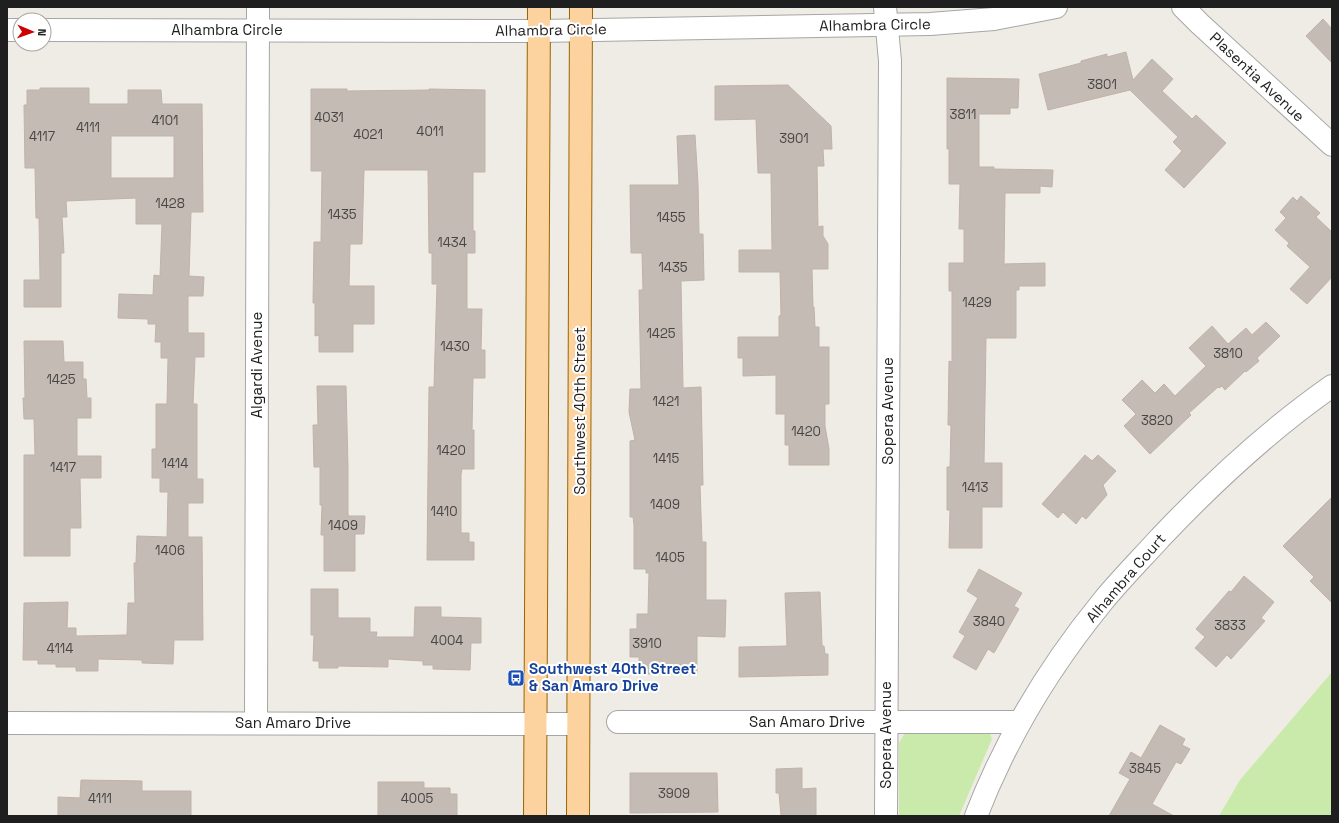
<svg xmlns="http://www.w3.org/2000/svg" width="1339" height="823" viewBox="0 0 1339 823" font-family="'Space Grotesk',sans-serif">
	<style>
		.grass { fill: #caeaab }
		.building { fill: #c4bbb4; stroke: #c1b2a7; fill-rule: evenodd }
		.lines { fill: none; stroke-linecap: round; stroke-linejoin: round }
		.minor-casing { stroke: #a6a6a6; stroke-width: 24 }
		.major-casing { stroke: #996500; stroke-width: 24 }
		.minor { stroke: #fff; stroke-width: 22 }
		.major { stroke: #fcd29e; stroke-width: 22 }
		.labels { text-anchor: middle; stroke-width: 4; stroke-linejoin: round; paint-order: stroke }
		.number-label { font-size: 13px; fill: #484644 }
		.street-label { font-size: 15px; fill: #1f1f1f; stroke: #fff }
		.transit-label { font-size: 15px; font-weight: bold; fill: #164399; stroke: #fff; text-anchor: start }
	</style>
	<rect width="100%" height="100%" fill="#efece5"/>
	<g class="grass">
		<polygon points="1332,672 1332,816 1219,816 1240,780"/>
		<polygon points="906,731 989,731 992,739 959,816 899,816 899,743"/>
	</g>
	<g class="building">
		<polygon points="1323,19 1332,29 1332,63 1306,36"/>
		<polygon points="1126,52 1133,80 1152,59 1173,79 1162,91 1192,119 1196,115 1226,143 1184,188 1165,170 1182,151 1173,142 1178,137 1130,90 1048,110 1039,74 1081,63 1081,61 1107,54 1107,57"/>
		<polygon points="947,78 1019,79 1018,108 1010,108 1010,114 979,114 979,167 994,167 994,169 1053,170 1052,187 1040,186 1040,193 1005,193 1004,264 1045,263 1045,286 1019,286 1019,290 1016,290 1016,338 986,338 984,463 1002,463 1002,507 982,507 982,548 949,548 950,510 947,510 947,467 950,467 951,425 948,425 949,361 952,362 952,291 949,291 949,263 964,263 964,229 959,229 960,184 949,184 949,149 947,149"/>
		<polygon points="788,85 831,126 832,149 823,149 824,166 817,166 818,227 823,226 823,236 828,244 828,269 812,269 813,307 814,307 815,327 819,327 819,347 829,347 829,404 825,404 825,426 829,449 829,465 789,465 789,445 785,445 785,414 776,414 776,375 743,376 743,358 738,358 738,337 779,337 779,316 781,315 780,272 739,272 739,250 772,250 771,173 758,173 756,119 715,120 715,86"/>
		<path d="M40,88H89V104H128V90H161L162,104H202L203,212H191L189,276L204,277L203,296H188V333H204V357H195L193,404H197V479H203V503H188V537H202L203,640H174L173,664L142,663V660L98,659V671H76V667H56V664H38V660H23L24,603L68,602L67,628H76V636L127,635L128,603H135L134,563H136L137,536L167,537L168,492H160V478H152V449H156V404H167L168,358H161V342H155L156,324H148V319L118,318L119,294L153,295L154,275L160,276L162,224H136V198L66,201L67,217H62L64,253H61V307H24V280H40L39,218H36L35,168H25L24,105H27V90H40ZM111,136H174V178H111Z"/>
		<polygon points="311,89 347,89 347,91 429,90 429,89 485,90 485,172 473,172 473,231 475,231 475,253 467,253 467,309 482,309 481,350 485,350 485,378 473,378 472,430 474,430 474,469 462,469 461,474 461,533 469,533 469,542 474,542 474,560 427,560 429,387 434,387 437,284 432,284 432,253 429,253 428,170 364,170 362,244 350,244 349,286 374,286 374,324 353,324 353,352 319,352 319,335 315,336 315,303 313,303 314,242 321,242 322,171 311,171"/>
		<polygon points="695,135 698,184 699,234 703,234 704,280 681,281 683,388 701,387 703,485 700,485 702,542 706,542 706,600 726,600 725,637 697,636 697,674 639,674 639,657 630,657 630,629 637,629 637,614 648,614 649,573 646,573 646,569 634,569 634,525 633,517 630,517 630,441 635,440 629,412 630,389 641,389 639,290 643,290 642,253 631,253 630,185 679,185 677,136"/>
		<polygon points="1301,196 1320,213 1316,217 1332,232 1332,277 1307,304 1290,289 1310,267 1287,246 1289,243 1275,230 1286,218 1280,212 1293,197 1297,201"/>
		<polygon points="1266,322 1280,336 1257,358 1259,361 1246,372 1245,371 1225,390 1222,386 1219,388 1218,387 1189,413 1191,415 1150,454 1124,426 1136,414 1122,400 1142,380 1155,393 1164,384 1175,396 1206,366 1189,348 1212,326 1228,344 1246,328 1252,335"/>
		<polygon points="24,341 63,341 64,362 83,362 83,379 86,379 87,398 91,398 91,418 77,418 77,456 101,456 101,478 80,478 81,528 70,528 70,556 24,556 24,455 35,455 34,419 24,419 23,398 25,398"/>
		<polygon points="317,386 346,386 348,467 348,516 365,516 364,534 355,534 355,571 324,571 324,535 321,535 322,505 320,505 320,467 314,467 313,425 318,425"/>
		<polygon points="1085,455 1092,461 1098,455 1116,471 1103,485 1107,495 1086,519 1082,516 1076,524 1063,512 1058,518 1042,504"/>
		<polygon points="1332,497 1332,603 1310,581 1314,577 1283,546"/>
		<polygon points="979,569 1022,593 1014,606 1019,609 994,653 988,649 976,670 953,657 965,636 959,632 978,598 967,591"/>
		<polygon points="1244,576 1274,602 1261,618 1265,621 1231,659 1227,655 1216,667 1195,648 1205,637 1196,629 1229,591 1231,592"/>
		<polygon points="311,589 338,589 338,618 370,618 370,632 377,632 376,637 414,637 415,607 441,607 441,617 481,618 481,643 471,643 470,670 433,669 433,665 423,665 423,661 388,659 388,667 338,666 338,668 319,668 319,661 313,661 314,635 311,635"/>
		<polygon points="820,592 822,646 824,646 825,654 828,654 828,675 739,677 739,647 787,646 785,593"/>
		<polygon points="1160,725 1185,739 1182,745 1190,749 1181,764 1176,762 1152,804 1174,816 1109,816 1130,779 1119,773 1131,752 1141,758"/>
		<polygon points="802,768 802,789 816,788 816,816 781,816 779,793 776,793 776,769"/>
		<polygon points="630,773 717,773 718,812 630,813"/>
		<polygon points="81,780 142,781 142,791 191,791 191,816 58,816 58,797 80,798"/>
		<polygon points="378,782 424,782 424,788 450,788 450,794 457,794 457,816 378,816"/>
	</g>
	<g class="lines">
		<g class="minor-casing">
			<g id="minor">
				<polyline points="885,7 890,61 886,816"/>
				<polyline points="1183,7 1200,24 1332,145"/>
				<polyline points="7,30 20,30"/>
				<polyline points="44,30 539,31 930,24 994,19 1056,7"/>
				<polyline points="618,722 1019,722"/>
				<polyline points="7,723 578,724"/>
				<polyline points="256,723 258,7"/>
				<path d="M976,816C1007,736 1049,667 1103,601C1121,579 1141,559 1160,538C1213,482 1269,430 1332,386"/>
			</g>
		</g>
		<g class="major-casing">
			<g id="major">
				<polyline points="535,816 539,7"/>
				<polyline points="578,816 581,7"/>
			</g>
		</g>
		<use href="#minor" class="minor"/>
		<use href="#major" class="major"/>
	</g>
	<defs>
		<g id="bus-square" transform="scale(0.9)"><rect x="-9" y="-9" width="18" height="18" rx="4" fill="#1a4fb4" stroke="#fff"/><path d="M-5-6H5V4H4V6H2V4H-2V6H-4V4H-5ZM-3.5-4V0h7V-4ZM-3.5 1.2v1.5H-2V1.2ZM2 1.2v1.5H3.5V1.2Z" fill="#fff"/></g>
	</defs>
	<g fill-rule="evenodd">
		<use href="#bus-square" x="516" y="678"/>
	</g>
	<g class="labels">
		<g class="number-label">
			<text x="1102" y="89">3801</text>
			<text x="963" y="119">3811</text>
			<text x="329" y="122">4031</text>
			<text x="165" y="125">4101</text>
			<text x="88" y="132">4111</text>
			<text x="430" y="136">4011</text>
			<text x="368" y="139">4021</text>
			<text x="42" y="141">4117</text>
			<text x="794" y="143">3901</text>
			<text x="170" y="208">1428</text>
			<text x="342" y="219">1435</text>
			<text x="671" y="222">1455</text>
			<text x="452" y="247">1434</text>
			<text x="673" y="272">1435</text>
			<text x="977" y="307">1429</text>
			<text x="661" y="338">1425</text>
			<text x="455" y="351">1430</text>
			<text x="1228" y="358">3810</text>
			<text x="61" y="384">1425</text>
			<text x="666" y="406">1421</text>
			<text x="1157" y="425">3820</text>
			<text x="806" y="436">1420</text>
			<text x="451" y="455">1420</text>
			<text x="666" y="463">1415</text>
			<text x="175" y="468">1414</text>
			<text x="63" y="472">1417</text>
			<text x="975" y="492">1413</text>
			<text x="665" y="509">1409</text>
			<text x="444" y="516">1410</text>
			<text x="343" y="530">1409</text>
			<text x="170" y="555">1406</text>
			<text x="670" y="562">1405</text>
			<text x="989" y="626">3840</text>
			<text x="1230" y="630">3833</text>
			<text x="447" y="645">4004</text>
			<text x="647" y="648">3910</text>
			<text x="60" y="653">4114</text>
			<text x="1145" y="773">3845</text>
			<text x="674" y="798">3909</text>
			<text x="100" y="803">4111</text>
			<text x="417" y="803">4005</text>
		</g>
		<g class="street-label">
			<text transform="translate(875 25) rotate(-1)" y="5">Alhambra Circle</text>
			<text x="227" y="35">Alhambra Circle</text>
			<text transform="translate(551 30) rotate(-1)" y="5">Alhambra Circle</text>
			<text transform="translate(1257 77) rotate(43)" y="5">Plasentia Avenue</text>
			<text transform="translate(257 365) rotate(-90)" y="5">Algardi Avenue</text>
			<text transform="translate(580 411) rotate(-90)" y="5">Southwest 40th Street</text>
			<text transform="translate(888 411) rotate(-90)" y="5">Sopera Avenue</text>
			<text transform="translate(1126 578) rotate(-49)" y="5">Alhambra Court</text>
			<text x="807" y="727">San Amaro Drive</text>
			<text x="293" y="728">San Amaro Drive</text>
			<text transform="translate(886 735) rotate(-90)" y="5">Sopera Avenue</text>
		</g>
		<g class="transit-label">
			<text x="529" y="674">Southwest 40th Street<tspan x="529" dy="17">&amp; San Amaro Drive</tspan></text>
		</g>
	</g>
	<rect width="1339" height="823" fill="none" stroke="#1f1f1f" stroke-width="16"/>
	<g transform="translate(32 32) rotate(92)"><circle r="19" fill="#ffffff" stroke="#a5a5a5"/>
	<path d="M0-3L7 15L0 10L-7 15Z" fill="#cd0002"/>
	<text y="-6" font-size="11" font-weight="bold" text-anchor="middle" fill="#1f1f1f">N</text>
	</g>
</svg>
